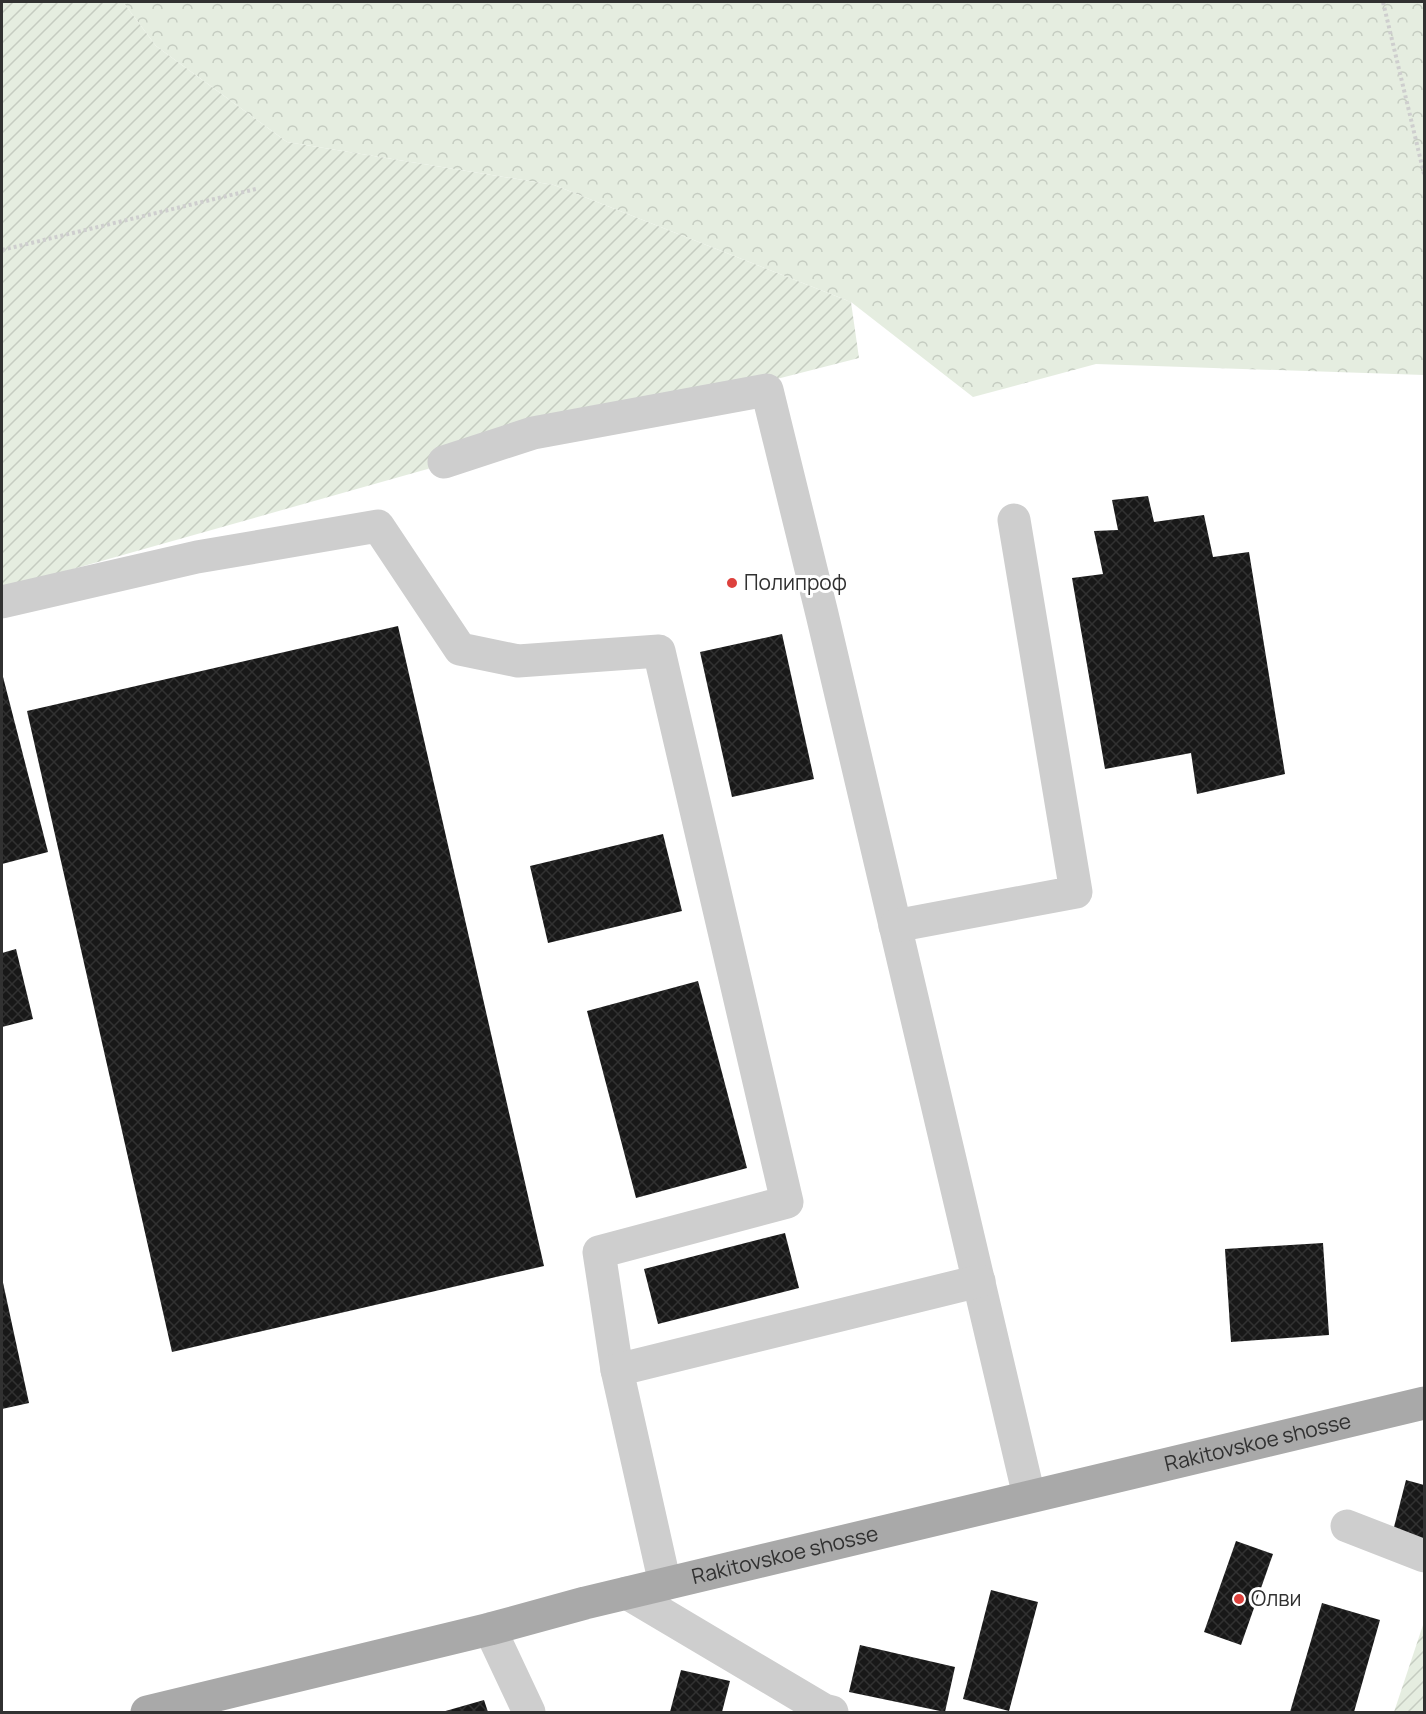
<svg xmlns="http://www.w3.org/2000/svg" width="1426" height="1714" viewBox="0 0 1426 1714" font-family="Manrope,sans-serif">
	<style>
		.forest { fill: url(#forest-crowns) }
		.garden { fill: url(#garden-furrows) }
		.building { fill: url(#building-cross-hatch) }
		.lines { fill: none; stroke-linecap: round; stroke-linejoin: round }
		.path { stroke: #cecece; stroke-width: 4; stroke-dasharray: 3 3; stroke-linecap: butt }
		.minor { stroke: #cecece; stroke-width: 33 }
		.major { stroke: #a9a9a9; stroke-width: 33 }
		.poi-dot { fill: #dd413d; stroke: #fff; stroke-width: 2 }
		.labels { text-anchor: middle; stroke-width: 6; stroke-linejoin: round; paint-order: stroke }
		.poi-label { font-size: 21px; fill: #313131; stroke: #fff; text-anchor: start }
		.street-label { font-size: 21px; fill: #313131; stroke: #fff }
	</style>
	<defs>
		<pattern id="forest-crowns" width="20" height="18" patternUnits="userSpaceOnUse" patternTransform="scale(1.5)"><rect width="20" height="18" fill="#e5ede0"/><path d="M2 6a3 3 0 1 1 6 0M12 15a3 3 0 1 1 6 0" fill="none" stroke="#c5ccc1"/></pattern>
		<pattern id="garden-furrows" width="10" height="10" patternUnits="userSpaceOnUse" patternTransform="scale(1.5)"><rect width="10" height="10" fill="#e5ede0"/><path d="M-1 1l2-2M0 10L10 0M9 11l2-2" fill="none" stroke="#c5ccc1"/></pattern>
		<pattern id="building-cross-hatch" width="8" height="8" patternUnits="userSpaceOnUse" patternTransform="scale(1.5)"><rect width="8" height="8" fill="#181818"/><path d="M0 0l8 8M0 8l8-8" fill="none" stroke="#313131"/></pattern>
	</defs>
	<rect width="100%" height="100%" fill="#fff"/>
	<polygon class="forest" points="123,2 1424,2 1424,375 1096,364 973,397 851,302 554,185 287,142 156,46"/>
	<g class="garden">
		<polygon points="2,2 123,2 156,46 287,142 554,185 851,302 859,358 456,461 2,589"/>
		<polygon points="1424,1622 1424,1712 1394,1712"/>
	</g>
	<g class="building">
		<polygon points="1148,496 1154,522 1204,515 1213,557 1249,552 1285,774 1197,794 1191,753 1105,769 1072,578 1103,574 1094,531 1118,530 1112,500"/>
		<polygon points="398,626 544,1266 172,1352 27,711"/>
		<polygon points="782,634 814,779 732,797 700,652"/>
		<polygon points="2,673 48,852 2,864"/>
		<polygon points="663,834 682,911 548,943 530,866"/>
		<polygon points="16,949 33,1019 2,1027 2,953"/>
		<polygon points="698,981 747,1168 636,1198 587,1011"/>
		<polygon points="785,1233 799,1288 658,1324 644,1269"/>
		<polygon points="1323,1243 1329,1335 1231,1342 1225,1249"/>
		<polygon points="2,1278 29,1403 2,1409"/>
		<polygon points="1406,1480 1424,1485 1424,1540 1393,1531"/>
		<polygon points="1236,1541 1273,1554 1241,1645 1204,1632"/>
		<polygon points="991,1590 1038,1602 1009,1711 963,1699"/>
		<polygon points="1322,1603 1380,1620 1354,1712 1290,1712"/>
		<polygon points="860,1645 955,1667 945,1712 849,1692"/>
		<polygon points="681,1670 730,1681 722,1712 670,1712"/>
		<polygon points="484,1700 488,1712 442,1712"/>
	</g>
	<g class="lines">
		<g class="path">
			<polyline points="1383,2 1424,174"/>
			<polyline points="2,250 256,189"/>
		</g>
		<g class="minor">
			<polyline points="444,462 533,433 767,390 822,614 1029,1496"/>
			<polyline points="2,602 197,557 378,526 460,649 518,661 659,651 787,1202 599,1252 617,1370"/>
			<polyline points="895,926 1076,892 1014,520"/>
			<polyline points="1347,1526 1424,1556"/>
			<polyline points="665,1584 617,1370 979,1281"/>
			<polyline points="627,1593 824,1710 832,1712"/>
			<polyline points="490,1629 529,1712"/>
		</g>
		<path class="major" id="s1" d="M147,1712L490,1629L585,1603L1424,1403"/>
	</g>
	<g class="poi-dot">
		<circle cx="732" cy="583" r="6"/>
		<circle cx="1239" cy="1599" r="6"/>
	</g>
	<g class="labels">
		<g class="poi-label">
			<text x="744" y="590">Полипроф</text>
			<text x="1251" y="1606">Олви</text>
		</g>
		<g class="street-label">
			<text dy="7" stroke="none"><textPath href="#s1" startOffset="1143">Rakitovskoe shosse</textPath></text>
			<text dy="7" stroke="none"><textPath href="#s1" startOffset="657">Rakitovskoe shosse</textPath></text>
		</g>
	</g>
	<rect width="1426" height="1714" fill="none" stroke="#313131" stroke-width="6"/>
</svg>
